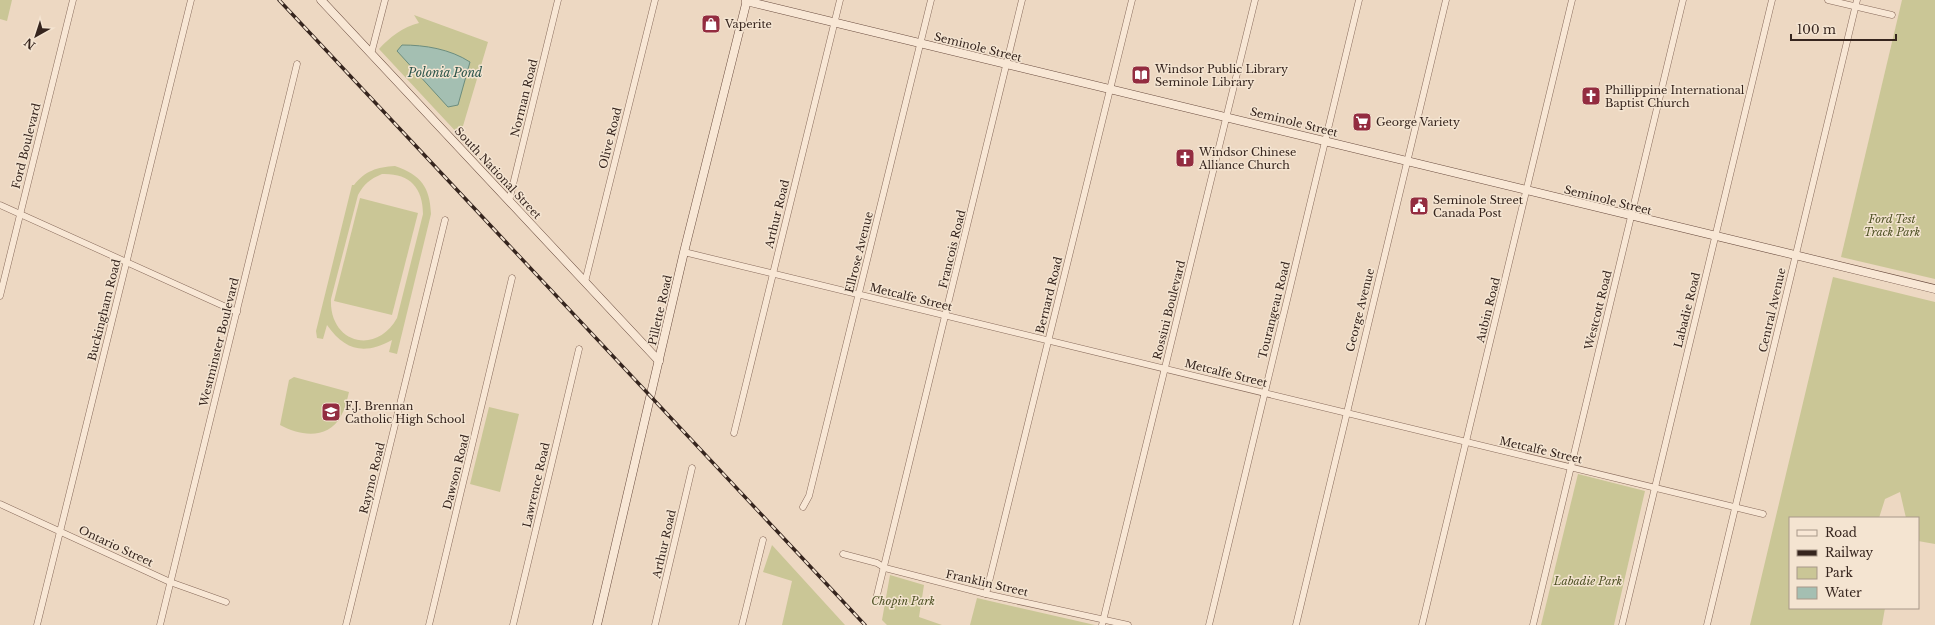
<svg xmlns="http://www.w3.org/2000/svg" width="1935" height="625" viewBox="0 0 1935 625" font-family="'Libre Baskerville',serif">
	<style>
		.green { fill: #cac696; fill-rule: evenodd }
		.water { fill: #a4bfb2; stroke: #6c8d7e }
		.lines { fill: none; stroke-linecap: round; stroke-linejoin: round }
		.street-casing { stroke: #86695a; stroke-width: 7 }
		.secondary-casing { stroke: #684a3d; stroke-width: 9 }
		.street { stroke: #f8e7d5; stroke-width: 6 }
		.secondary { stroke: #f8e7d5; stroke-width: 8 }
		.rail-casing { stroke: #36251e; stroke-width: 3.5 }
		.rail { stroke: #f4e4d1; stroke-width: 2; stroke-dasharray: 6; stroke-linecap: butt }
		.labels { text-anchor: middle; stroke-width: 3; stroke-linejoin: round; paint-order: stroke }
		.poi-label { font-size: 11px; fill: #36251e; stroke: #f4e4d1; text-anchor: start }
		.street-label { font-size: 11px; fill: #36251e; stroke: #f4e4d1 }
		.park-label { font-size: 11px; font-style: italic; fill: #4f5225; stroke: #f4e4d1 }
		.water-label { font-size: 12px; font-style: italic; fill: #2d554b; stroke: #f4e4d1 }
	</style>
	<rect width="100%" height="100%" fill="#edd8c2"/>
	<g class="green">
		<polygon points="0,0 12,0 7,21 0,19"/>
		<polygon points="1902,0 1935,0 1935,279 1841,257"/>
		<path d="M414,15L488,42L460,136L379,49C390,37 403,27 419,23Z"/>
		<path d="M395,166C421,175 430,187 431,214L397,354L389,352L392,340C365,355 345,351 327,325L323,339L317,338L316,331L352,185H354C365,171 377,167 395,166ZM382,174C409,173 423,187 423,214L397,318C376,356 329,343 331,299L358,195C364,184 370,179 382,174Z"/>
		<polygon points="360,198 418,213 392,315 334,301"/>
		<polygon points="1833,277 1935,302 1935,544 1918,541 1918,518 1906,518 1900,492 1885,499 1879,518 1790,518 1790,608 1885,608 1882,625 1750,625"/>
		<path d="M294,377L349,392C347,400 345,409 341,416C328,440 300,436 280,425L289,380Z"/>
		<polygon points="489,407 519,414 500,492 470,484"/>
		<polygon points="1578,474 1645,491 1614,625 1541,625"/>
		<polygon points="772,545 845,625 782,625 792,581 763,572"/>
		<polygon points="890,575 924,585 919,617 942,625 887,625 882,620"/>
		<polygon points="977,598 1095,625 970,625"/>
	</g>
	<path class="water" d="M402,45C425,45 450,49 470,62L458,105L448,107L397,51Z"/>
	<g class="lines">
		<g class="street-casing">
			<g id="street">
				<polyline points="1828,0 1892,15"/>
				<polyline points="371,54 385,0"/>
				<polyline points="509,201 558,0"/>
				<polyline points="0,205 237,312"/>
				<polyline points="684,252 1763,514"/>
				<polyline points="585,282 655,0"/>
				<polyline points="0,296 73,0"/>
				<polyline points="734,433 840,0"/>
				<polyline points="0,504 170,582 226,602"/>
				<polyline points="803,507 809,496 931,0"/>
				<polyline points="843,554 877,563 885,568 986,594 1128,625"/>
				<polyline points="986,594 1132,0"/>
				<polyline points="877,595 1022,0"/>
				<polyline points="37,625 191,0"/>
				<polyline points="160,625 297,64"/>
				<polyline points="346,625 445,220"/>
				<polyline points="429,625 512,278"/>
				<polyline points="513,625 579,349"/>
				<polyline points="655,625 692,468"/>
				<polyline points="742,625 763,540"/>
				<polyline points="1102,625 1255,0"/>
				<polyline points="1209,625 1359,0"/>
				<polyline points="1296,625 1446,0"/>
				<polyline points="1422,625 1572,0"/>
				<polyline points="1533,625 1683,0"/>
				<polyline points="1622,625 1772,0"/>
				<polyline points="1707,625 1857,0"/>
			</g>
		</g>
		<g class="secondary-casing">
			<g id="secondary">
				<polyline points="321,0 659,361"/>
				<polyline points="746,1 1935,289"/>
				<polyline points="597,625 684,252 747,0"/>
			</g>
		</g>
		<use href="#street" class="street"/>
		<use href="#secondary" class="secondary"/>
		<g class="rail-casing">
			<polyline id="rail" points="279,0 865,625"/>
		</g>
		<use href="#rail" class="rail"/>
	</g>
	<defs>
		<g id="shop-square" transform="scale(1)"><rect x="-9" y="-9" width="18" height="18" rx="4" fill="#932c40" stroke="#f4e4d1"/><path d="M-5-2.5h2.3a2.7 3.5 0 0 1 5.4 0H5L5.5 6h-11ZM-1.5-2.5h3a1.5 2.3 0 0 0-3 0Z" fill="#fff"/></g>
		<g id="library-square" transform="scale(1)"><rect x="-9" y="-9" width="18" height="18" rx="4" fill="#932c40" stroke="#f4e4d1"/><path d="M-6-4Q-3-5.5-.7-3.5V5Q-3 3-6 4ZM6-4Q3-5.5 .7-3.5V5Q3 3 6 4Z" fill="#fff"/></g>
		<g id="church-square" transform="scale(1)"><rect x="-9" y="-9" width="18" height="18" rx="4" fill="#932c40" stroke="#f4e4d1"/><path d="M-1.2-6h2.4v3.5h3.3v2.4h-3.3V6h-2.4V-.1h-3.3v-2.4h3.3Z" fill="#fff"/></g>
		<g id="supermarket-square" transform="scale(1)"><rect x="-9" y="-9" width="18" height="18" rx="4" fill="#932c40" stroke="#f4e4d1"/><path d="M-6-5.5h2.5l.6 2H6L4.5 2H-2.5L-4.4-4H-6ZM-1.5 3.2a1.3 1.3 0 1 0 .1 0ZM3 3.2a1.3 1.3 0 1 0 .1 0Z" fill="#fff"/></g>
		<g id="civic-square" transform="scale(1)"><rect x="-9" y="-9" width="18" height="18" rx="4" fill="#932c40" stroke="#f4e4d1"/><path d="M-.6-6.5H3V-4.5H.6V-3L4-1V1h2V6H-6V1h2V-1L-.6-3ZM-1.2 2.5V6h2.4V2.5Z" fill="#fff"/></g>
		<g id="school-square" transform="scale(1)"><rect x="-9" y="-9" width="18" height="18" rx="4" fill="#932c40" stroke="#f4e4d1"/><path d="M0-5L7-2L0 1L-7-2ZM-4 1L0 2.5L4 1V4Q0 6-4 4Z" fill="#fff"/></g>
	</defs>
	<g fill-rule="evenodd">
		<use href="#shop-square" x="711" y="24"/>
		<use href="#library-square" x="1141" y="75"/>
		<use href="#church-square" x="1591" y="96"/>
		<use href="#supermarket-square" x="1362" y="122"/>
		<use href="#church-square" x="1185" y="158"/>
		<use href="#civic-square" x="1419" y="206"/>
		<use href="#school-square" x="331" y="412"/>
	</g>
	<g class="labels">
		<g class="poi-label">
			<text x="725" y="28">Vaperite</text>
			<text x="1155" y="73">Windsor Public Library<tspan x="1155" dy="13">Seminole Library</tspan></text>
			<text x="1605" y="94">Phillippine International<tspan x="1605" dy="13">Baptist Church</tspan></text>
			<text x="1376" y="126">George Variety</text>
			<text x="1199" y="156">Windsor Chinese<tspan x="1199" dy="13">Alliance Church</tspan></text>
			<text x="1433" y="204">Seminole Street<tspan x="1433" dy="13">Canada Post</tspan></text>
			<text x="345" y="410">F.J. Brennan<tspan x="345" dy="13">Catholic High School</tspan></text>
		</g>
		<g class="street-label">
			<text transform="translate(978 47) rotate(14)" y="4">Seminole Street</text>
			<text transform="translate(524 98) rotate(-76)" y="4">Norman Road</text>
			<text transform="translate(1294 122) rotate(14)" y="4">Seminole Street</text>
			<text transform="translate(610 138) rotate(-76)" y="4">Olive Road</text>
			<text transform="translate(26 146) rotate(-76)" y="4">Ford Boulevard</text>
			<text transform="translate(498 173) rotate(47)" y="4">South National Street</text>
			<text transform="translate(1608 200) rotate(14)" y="4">Seminole Street</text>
			<text transform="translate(777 214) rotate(-76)" y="4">Arthur Road</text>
			<text transform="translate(952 249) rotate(-76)" y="4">Francois Road</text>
			<text transform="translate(859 252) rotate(-76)" y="4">Ellrose Avenue</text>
			<text transform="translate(1049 295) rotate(-76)" y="4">Bernard Road</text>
			<text transform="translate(911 297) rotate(14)" y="4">Metcalfe Street</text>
			<text transform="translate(104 310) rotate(-76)" y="4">Buckingham Road</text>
			<text transform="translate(660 310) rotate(-77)" y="4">Pillette Road</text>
			<text transform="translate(1169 310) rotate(-76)" y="4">Rossini Boulevard</text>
			<text transform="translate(1274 310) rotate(-76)" y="4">Tourangeau Road</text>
			<text transform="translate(1360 310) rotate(-76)" y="4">George Avenue</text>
			<text transform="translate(1488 310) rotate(-76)" y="4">Aubin Road</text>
			<text transform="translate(1598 310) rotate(-76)" y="4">Westcott Road</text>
			<text transform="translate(1687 310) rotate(-76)" y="4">Labadie Road</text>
			<text transform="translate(1772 310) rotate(-77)" y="4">Central Avenue</text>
			<text transform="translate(219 342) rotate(-76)" y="4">Westminster Boulevard</text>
			<text transform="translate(1226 373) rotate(14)" y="4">Metcalfe Street</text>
			<text transform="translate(1541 450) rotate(13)" y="4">Metcalfe Street</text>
			<text transform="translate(456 472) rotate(-76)" y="4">Dawson Road</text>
			<text transform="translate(372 478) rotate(-76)" y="4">Raymo Road</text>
			<text transform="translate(536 485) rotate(-77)" y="4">Lawrence Road</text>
			<text transform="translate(664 544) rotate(-77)" y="4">Arthur Road</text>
			<text transform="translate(116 546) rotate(25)" y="4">Ontario Street</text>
			<text transform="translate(987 583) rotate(13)" y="4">Franklin Street</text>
		</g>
		<g class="park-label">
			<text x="1892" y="223">Ford Test<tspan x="1892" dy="13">Track Park</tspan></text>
			<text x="1588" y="585">Labadie Park</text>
			<text x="903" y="605">Chopin Park</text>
		</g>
		<g class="water-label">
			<text x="445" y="77">Polonia Pond</text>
		</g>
	</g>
	<rect x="1789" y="517" width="130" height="92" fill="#f4e4d1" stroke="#a89889"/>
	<rect x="1797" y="530" width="20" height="6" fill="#f8e7d5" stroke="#a89889"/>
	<text x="1825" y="537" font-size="12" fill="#36251e">Road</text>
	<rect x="1797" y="550" width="20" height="6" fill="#36251e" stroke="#a89889"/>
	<text x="1825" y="557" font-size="12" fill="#36251e">Railway</text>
	<rect x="1797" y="567" width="20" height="12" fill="#cac696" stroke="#a89889"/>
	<text x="1825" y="577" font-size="12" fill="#36251e">Park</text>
	<rect x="1797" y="587" width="20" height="12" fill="#a4bfb2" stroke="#a89889"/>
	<text x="1825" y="597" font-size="12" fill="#36251e">Water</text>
	<g transform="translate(36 36) rotate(219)" stroke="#f4e4d1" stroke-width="3" paint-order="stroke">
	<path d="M0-3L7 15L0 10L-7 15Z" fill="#36251e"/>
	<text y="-6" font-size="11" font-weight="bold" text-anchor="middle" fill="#36251e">N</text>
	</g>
	<path d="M1791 34v6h105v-6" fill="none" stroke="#36251e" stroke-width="2"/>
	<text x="1797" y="34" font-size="12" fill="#36251e" stroke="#f4e4d1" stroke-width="3" paint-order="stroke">100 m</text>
</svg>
